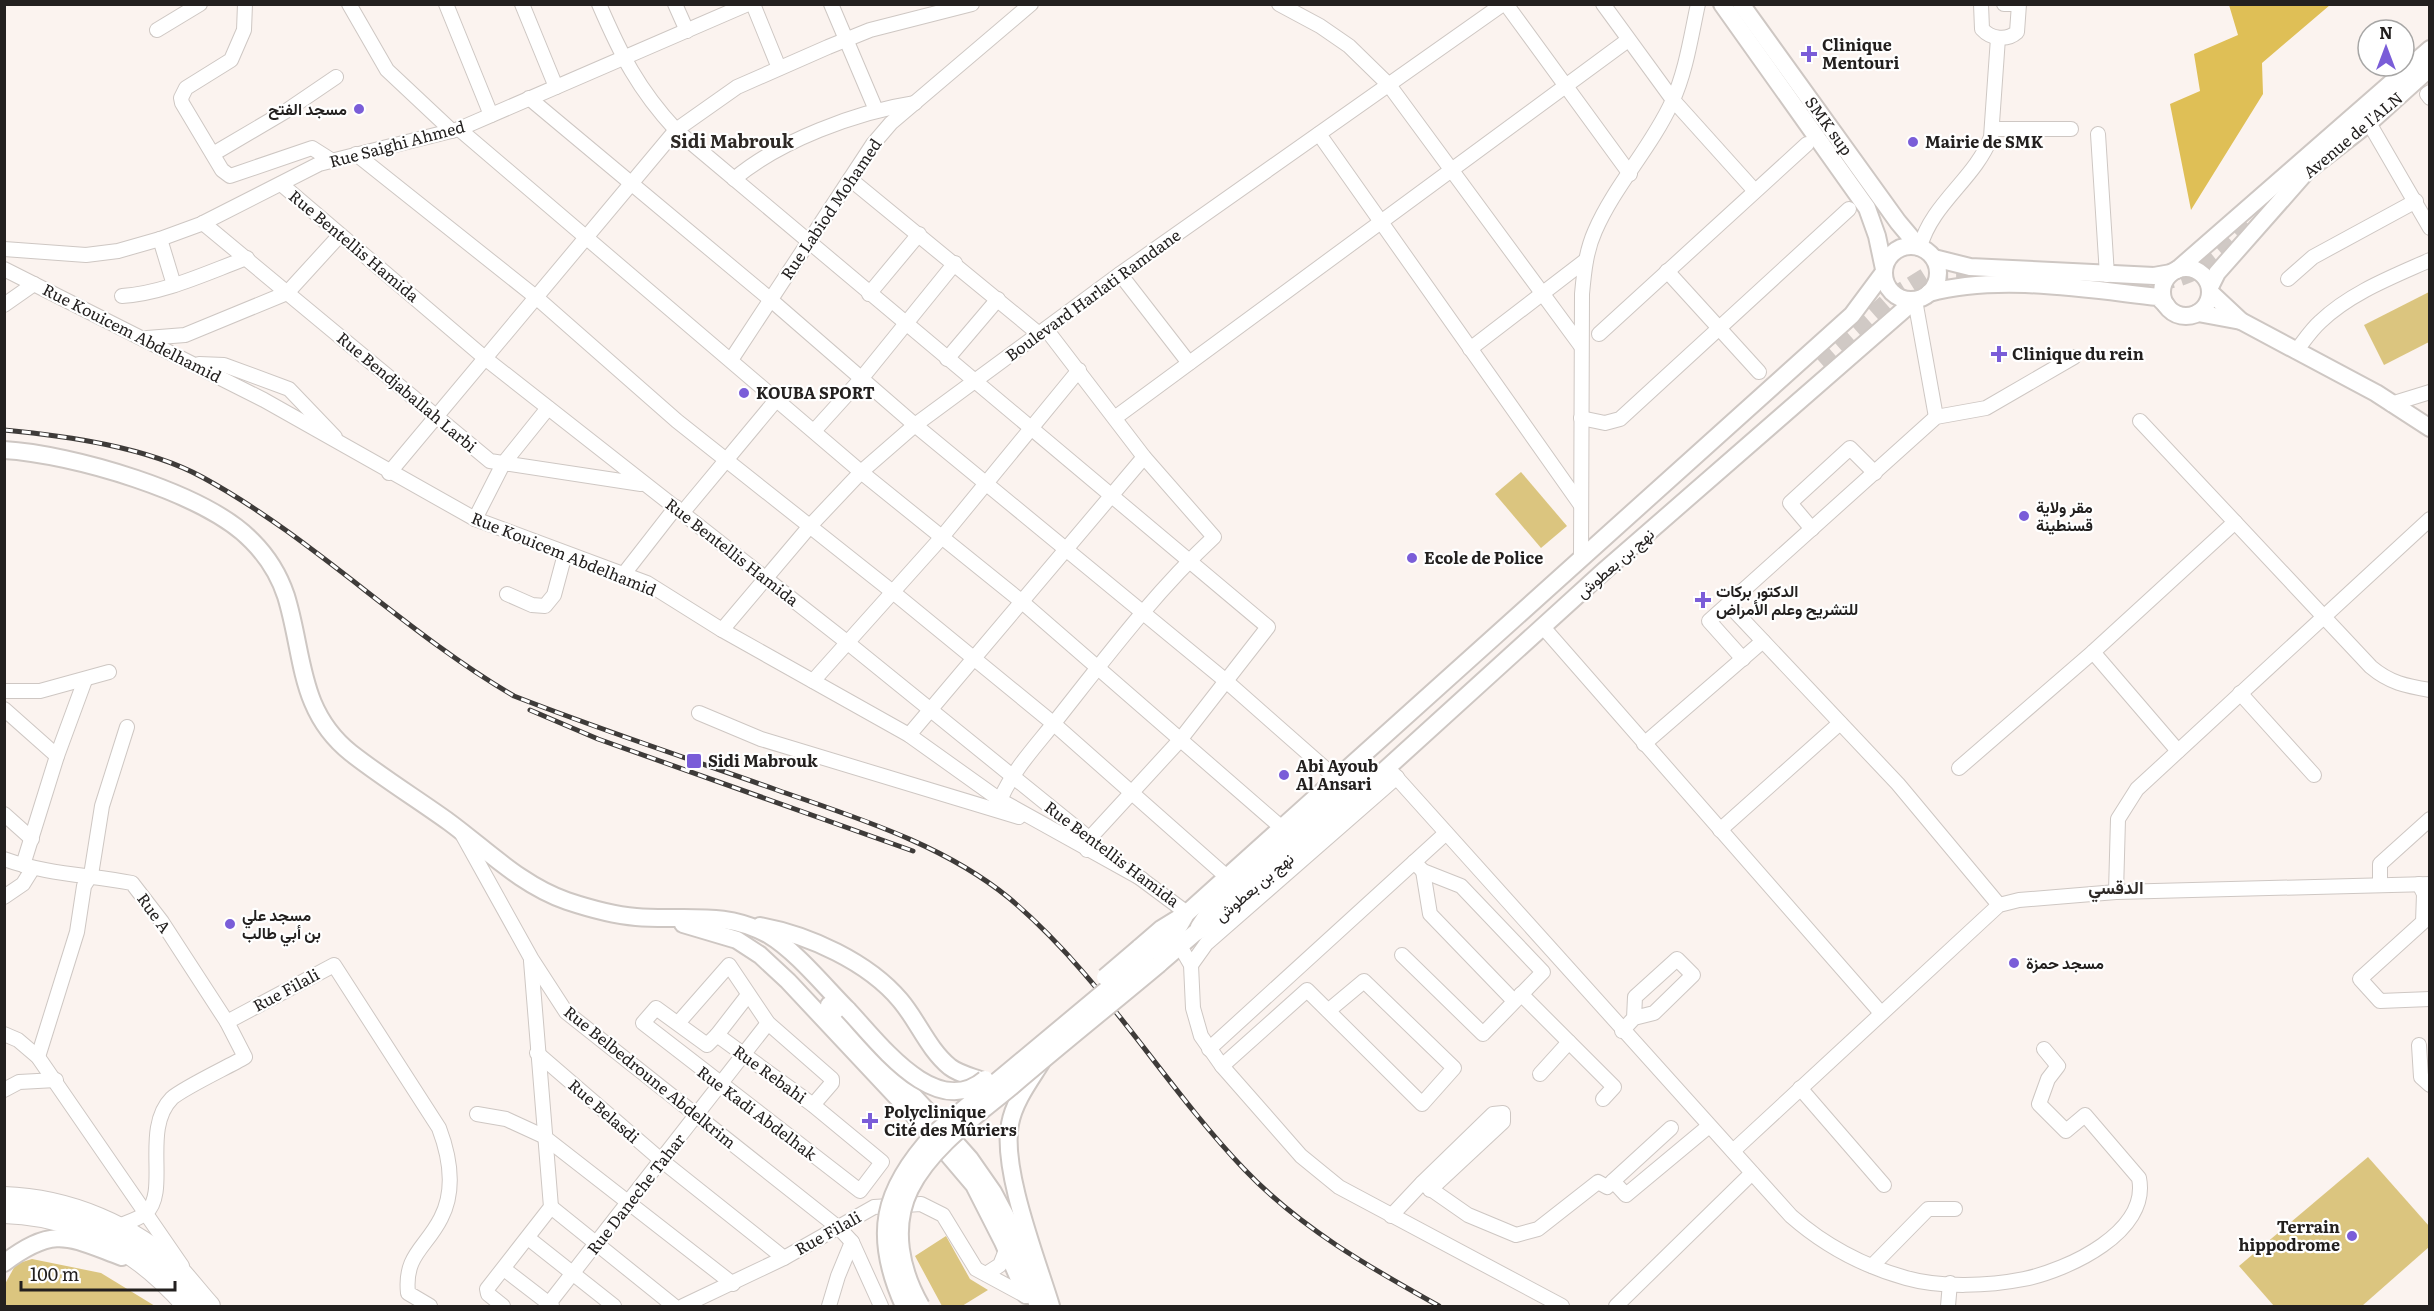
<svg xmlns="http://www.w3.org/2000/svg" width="2434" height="1311" viewBox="0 0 2434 1311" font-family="Literata,Vazirmatn,serif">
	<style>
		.green { fill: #dbc57f }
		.forest { fill: #dfbf56 }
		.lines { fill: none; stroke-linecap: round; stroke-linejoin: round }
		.major-tunnel { stroke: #d0c9c5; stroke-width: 16; stroke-dasharray: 16 8; stroke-linecap: butt }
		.minor-casing { stroke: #cec7c3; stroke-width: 16 }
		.major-casing { stroke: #cec7c3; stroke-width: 20 }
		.highway-casing { stroke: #cec7c3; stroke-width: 22 }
		.minor { stroke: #fff; stroke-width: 14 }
		.major { stroke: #fff; stroke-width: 16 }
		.highway { stroke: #fff; stroke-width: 20 }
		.rail-casing { stroke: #3e3b39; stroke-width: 5 }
		.rail { stroke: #fff; stroke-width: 3; stroke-dasharray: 9; stroke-linecap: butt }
		.major-bridge-casing { stroke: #cec7c3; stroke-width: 20; stroke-linecap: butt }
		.major-bridge { stroke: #fff; stroke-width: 16 }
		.poi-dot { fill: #7a5dd8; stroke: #fff; stroke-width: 2 }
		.labels { text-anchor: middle; stroke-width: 4.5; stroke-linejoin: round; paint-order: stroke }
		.poi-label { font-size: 16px; font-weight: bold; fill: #23201f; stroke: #fff; text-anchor: start }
		.street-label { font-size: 16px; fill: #23201f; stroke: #fff }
		.neighbourhood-label { font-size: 18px; font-weight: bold; fill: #2e2926; stroke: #fff }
	</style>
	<rect width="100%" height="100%" fill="#fbf3ef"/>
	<g class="green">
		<polygon points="2429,292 2429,342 2384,365 2364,325"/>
		<polygon points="1521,472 1567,526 1541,548 1495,494"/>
		<polygon points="2368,1157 2429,1226 2429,1247 2362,1306 2274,1306 2239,1266"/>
		<polygon points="946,1236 970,1279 988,1290 962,1306 942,1306 915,1256"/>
		<polygon points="32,1259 101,1273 155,1306 5,1306 5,1284 16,1264"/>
	</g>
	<polygon class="forest" points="2229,5 2330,5 2262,63 2263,94 2191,210 2170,104 2200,91 2194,54 2238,35"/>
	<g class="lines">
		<g class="major-tunnel">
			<polyline points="2087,282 2143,284"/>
			<path d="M2133,283C2190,286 2211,264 2250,226"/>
			<polyline points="1819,361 1894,295 1928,274 1982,274"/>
		</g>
		<g class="minor-casing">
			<g id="minor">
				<polyline points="245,4 244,30 231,60 186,88 181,98 182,103 222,170 230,176 312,148 331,160"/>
				<polyline points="349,4 387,70 452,131"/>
				<polyline points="446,4 491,115"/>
				<polyline points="522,4 556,87"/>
				<path d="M599,4C621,55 638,89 676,130L1268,627L1180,740L1089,839L1087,850"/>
				<polyline points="675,4 687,31"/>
				<polyline points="753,4 779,68"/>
				<polyline points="831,4 876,110"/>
				<polyline points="1279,4 1320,26 1349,46 1389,85 1581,346"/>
				<polyline points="1506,4 1630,174"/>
				<polyline points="1603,4 1673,100 1754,190"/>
				<path d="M1981,4L1982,29C1991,39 2007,41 2017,32L2019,4"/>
				<polyline points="2004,4 2016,4"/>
				<polyline points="157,30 200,4"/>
				<polyline points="2430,92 2427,94 2430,98"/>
				<polyline points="529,98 771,300 915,425 1226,681 1336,778"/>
				<polyline points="2365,116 2430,228"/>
				<polyline points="459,129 861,472 1021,601 1282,828"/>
				<polyline points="1992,129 2071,129"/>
				<polyline points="1319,134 1580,504"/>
				<polyline points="2098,134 2107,275"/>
				<polyline points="213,154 286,111 336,77"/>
				<polyline points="356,154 537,298 677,421 894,593 1054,724 1227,877"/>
				<path d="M734,179C779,141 856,112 915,103"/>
				<polyline points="850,179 1039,334"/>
				<polyline points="281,184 486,359 848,643 1095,843"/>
				<polyline points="203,223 490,461 641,484"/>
				<polyline points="160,239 174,285"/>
				<path d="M1920,247C1932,203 1975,179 1991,137L1998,38"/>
				<polyline points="4,249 86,255 118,251 160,239 201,224 319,164 459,129 748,4"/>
				<polyline points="4,269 264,400 475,519 647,583 722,630 909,735 1000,800 1142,879"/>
				<polyline points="1667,271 1759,372"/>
				<polyline points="1120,274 1189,363"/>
				<polyline points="2288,279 2313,257 2416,201"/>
				<polyline points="869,294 919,234"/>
				<path d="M122,296C165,293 206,273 247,258"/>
				<polyline points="1915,300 1936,417"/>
				<polyline points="4,305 34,284"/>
				<polyline points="1599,334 1807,144"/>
				<polyline points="147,338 185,335 287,293 340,235"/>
				<polyline points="1470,349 1586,260"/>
				<path d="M2296,351C2304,341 2311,330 2320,322C2350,293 2392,277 2430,260"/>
				<polyline points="947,359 998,299"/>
				<polyline points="731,360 873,144 891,123 1031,4"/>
				<polyline points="199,364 224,365 289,389 335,437"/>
				<polyline points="2391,404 2430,392"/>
				<polyline points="1116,417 1628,40"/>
				<polyline points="1581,418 1605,423 1620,419 1849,209"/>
				<path d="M2140,421L2371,667C2390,683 2406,686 2430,690"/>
				<polyline points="814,431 861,379 955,263"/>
				<polyline points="389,473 676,130 737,87 828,47 870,30 972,4"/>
				<polyline points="683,512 777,399"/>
				<polyline points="475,519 503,464 548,408"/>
				<polyline points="1812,529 1790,503 1850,448 1875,473"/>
				<path d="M1581,559L1582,294C1584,272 1586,251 1595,231C1615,185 1651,148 1672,102C1686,72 1691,36 1698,4"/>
				<polyline points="623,575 676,507"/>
				<polyline points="507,594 532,605 545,606 554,595 565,554"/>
				<polyline points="1728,604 1709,621 1743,659"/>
				<polyline points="1543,627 1881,1013"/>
				<polyline points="722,630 810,526 861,472 915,425 1120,274 1503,4"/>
				<polyline points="813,681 942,537 1079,370"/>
				<polyline points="4,691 40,691 109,672"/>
				<polyline points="2240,693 2314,775"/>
				<polyline points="4,709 57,756"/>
				<polyline points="699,713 761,739 1019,817"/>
				<polyline points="909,735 1144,457"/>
				<polyline points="1644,744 1763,641"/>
				<polyline points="2178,751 2093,652 2235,522"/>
				<path d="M1388,768L1791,1216C1824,1245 1863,1266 1906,1278C1941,1288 1989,1286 2024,1279C2068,1270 2150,1232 2139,1178L2085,1115L2066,1131L2039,1104L2048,1079L2058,1066L2044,1049"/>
				<polyline points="1959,768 2093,652"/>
				<path d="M1000,800C1014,768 1037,745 1058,718C1107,656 1156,591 1214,537L1144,457L1046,329"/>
				<polyline points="4,814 32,839"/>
				<polyline points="1720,830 1840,723"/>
				<polyline points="461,832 531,958 566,1012 840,1229 852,1242 881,1306"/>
				<path d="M4,859C45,874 90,875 132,883L162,922L227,1022"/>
				<polyline points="23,865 57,756 85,680"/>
				<polyline points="1423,871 1430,914 1514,1001"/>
				<polyline points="1136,875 1187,913"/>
				<polyline points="2419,884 2424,894 2423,922 2360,979 2380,1001 2430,999"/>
				<polyline points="2380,885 2380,864 2430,819"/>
				<polyline points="2116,892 2118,819 2137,789 2430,519"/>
				<polyline points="4,897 23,884 33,868"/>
				<polyline points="1999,905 1898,784 1728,604 1936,417 1986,408 2074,357"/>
				<polyline points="1180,946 1191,965 1193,1008 1201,1036 1222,1066 1301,1156 1339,1187 1562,1306"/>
				<polyline points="1402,955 1483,1034 1543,972 1461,886 1423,871 1414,862"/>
				<polyline points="1191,965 1206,944 1397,777"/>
				<polyline points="1521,994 1614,1087 1603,1099"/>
				<polygon points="656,1008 707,1045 717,1035 813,1105 882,1162 860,1191 643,1023"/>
				<polyline points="679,1022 729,965 768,1023 832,1079 832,1083 813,1105"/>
				<polyline points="1622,1031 1634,1018 1654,1013 1693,975 1677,959 1635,997 1634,1018"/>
				<polyline points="4,1034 18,1040 38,1057 182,1266"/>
				<polyline points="717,1035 748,995"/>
				<polyline points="2419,1045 2421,1077 2430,1085"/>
				<polyline points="1209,1049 1446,833"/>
				<polyline points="537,1053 661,1160 784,1258"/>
				<polyline points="38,1057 77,932 84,886 91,875 102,806 127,727"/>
				<polyline points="1222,1066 1307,990 1422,1104 1454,1068 1364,981 1328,1011"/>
				<polyline points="1540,1074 1569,1042"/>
				<polyline points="1800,1088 1884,1185"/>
				<polyline points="4,1090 19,1082 56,1080"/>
				<polyline points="477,1114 506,1119 543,1136 733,1284"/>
				<polyline points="1733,1151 1999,905 2019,900 2116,892 2430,884"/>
				<polyline points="1613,1181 1671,1128"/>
				<polyline points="1422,1183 1493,1114 1503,1113 1503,1122 1430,1190"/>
				<polyline points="551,1207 674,1306"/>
				<polyline points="1391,1216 1422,1183 1468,1215 1516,1235 1538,1229 1598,1182 1607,1187 1613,1181 1626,1195 1709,1126"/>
				<path d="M116,1227C125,1223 139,1219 146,1213C170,1191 141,1129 172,1098C185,1087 228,1067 245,1057L227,1022L334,965L439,1128C450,1157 456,1189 441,1218C426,1248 404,1255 408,1293L430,1306"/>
				<polyline points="528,1238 614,1306"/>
				<polyline points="1872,1266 1928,1209 1955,1209"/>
				<polyline points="504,1269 552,1306"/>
				<polyline points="986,1274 1000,1265 1006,1250"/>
				<polyline points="503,1306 488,1294 487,1289 551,1207 531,961"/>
				<polyline points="547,1306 768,1023"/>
				<polyline points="683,1306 784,1258 874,1207 921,1204 943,1215 976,1269 1026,1296"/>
				<polyline points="829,1306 838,1276 852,1242"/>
				<polyline points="1616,1306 1752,1173"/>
				<polyline points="1948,1306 1950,1283"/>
			</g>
		</g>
		<g class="major-casing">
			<g id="major">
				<polyline points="1722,4 1867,208 1877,236 1884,269"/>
				<polyline points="1741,4 1898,222 1919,247"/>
				<circle cx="1911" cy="273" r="27"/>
				<polyline points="1934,258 1970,267 2154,276 2171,273"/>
				<circle cx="2186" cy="292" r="24"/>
				<polyline points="2177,270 2430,49"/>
				<polyline points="2210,287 2217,273 2307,171 2370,122 2430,68"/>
				<polyline points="2210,292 2241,321 2376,393 2430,428"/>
				<path d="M1929,293C1999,274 2085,289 2158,297L2167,306"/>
				<polyline points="2198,313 2241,321"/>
				<path d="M4,450C71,454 205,492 252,541C267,556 279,575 286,596C304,654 298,711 351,753C383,778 417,799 449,822C487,850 521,885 567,901C588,908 613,915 636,917C683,921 725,910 769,935C796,951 825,987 848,1010"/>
				<polyline points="683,924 737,940 760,955 788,981 923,1125 974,1185 1003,1242 1026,1295"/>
				<path d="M760,926C809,935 868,962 900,1000C918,1021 928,1049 950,1067C959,1074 973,1077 983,1081"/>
				<polyline points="1199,927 1207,915 1362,776"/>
				<polyline points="1139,948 1161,929 1187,913 1852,315 1884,272"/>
				<polyline points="1146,957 1174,935 1185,916"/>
				<polyline points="1159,964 1195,933 1223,917 1604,571 1915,300"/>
				<polyline points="829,1005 931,1115 970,1159 993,1192 1010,1224 1038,1306"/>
				<path d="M1041,1063C1029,1082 1014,1102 1010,1124C1001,1169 1037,1260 1051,1306"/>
				<path d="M4,1263C55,1225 68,1237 122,1257"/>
			</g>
		</g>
		<g class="highway-casing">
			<g id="highway">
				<path d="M4,1197C68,1199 134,1226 180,1271C190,1282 200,1295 210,1306"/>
				<path d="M4,1213C79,1215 139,1251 187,1306"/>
			</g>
		</g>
		<use href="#minor" class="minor"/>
		<use href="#major" class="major"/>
		<use href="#highway" class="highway"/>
		<g class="rail-casing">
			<g id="rail">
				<path d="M4,430C67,436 147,447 202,477C314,538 404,632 514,696C601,730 690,759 777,790C857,818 943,844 1009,898C1102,976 1161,1082 1244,1169C1300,1228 1369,1267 1439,1306"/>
				<polyline points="530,710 598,739 913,851"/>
			</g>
		</g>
		<use href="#rail" class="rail"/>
		<g class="major-bridge-casing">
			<g id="major-bridge">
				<polyline points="1105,977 1139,948"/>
				<path d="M848,1010C880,1044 936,1121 985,1079"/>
				<path d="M904,1306C872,1235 882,1190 935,1133L1146,957"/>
				<path d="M921,1306C901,1271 891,1228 910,1189C931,1147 976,1116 1012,1086C1060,1045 1110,1005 1159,964"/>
			</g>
		</g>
		<use href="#major-bridge" class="major-bridge"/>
	</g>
	<g class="poi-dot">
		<path d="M1806 45h6v6h6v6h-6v6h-6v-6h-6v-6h6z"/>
		<circle cx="359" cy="109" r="6"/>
		<circle cx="1913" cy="142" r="6"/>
		<path d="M1996 345h6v6h6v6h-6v6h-6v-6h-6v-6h6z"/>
		<circle cx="744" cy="393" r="6"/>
		<circle cx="2024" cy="516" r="6"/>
		<circle cx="1412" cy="558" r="6"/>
		<path d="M1700 591h6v6h6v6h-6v6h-6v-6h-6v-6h6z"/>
		<rect x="686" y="753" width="16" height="16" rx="3"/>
		<circle cx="1284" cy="775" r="6"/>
		<circle cx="230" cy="924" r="6"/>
		<circle cx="2014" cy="963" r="6"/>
		<path d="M867 1112h6v6h6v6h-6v6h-6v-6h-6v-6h6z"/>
		<circle cx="2352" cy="1236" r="6"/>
	</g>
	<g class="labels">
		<g class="poi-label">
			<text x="1822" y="51">Clinique<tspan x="1822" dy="18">Mentouri</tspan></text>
			<text x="347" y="115" text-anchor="end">مسجد الفتح</text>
			<text x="1925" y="148">Mairie de SMK</text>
			<text x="2012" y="360">Clinique du rein</text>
			<text x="756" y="399">KOUBA SPORT</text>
			<text x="2036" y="513">مقر ولاية<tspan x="2036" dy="18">قسنطينة</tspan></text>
			<text x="1424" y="564">Ecole de Police</text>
			<text x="1716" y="597">الدكتور بركات<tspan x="1716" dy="18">للتشريح وعلم الأمراض</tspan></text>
			<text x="708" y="767">Sidi Mabrouk</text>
			<text x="1296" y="772">Abi Ayoub<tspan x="1296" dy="18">Al Ansari</tspan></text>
			<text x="242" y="921">مسجد علي<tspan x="242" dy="18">بن أبي طالب</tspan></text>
			<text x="2026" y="969">مسجد حمزة</text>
			<text x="884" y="1118">Polyclinique<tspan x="884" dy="18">Cité des Mûriers</tspan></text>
			<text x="2340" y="1233" text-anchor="end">Terrain<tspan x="2340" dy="18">hippodrome</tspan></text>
		</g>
		<g class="street-label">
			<text transform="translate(1829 126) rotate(54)" y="6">SMK sup</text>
			<text transform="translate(2353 135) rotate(-40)" y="6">Avenue de l'ALN</text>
			<text transform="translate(397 144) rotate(-15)" y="6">Rue Saighi Ahmed</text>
			<text transform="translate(831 209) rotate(-56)" y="6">Rue Labiod Mohamed</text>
			<text transform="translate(354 246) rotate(40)" y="6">Rue Bentellis Hamida</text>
			<text transform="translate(1093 295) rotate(-36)" y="6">Boulevard Harlati Ramdane</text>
			<text transform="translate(132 333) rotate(27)" y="6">Rue Kouicem Abdelhamid</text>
			<text transform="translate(407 392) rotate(40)" y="6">Rue Bendjaballah Larbi</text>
			<text transform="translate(732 552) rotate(38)" y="6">Rue Bentellis Hamida</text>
			<text transform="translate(564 554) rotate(22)" y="6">Rue Kouicem Abdelhamid</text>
			<text transform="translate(1615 563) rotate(-41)" y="6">نهج بن بعطوش</text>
			<text transform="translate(1112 854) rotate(37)" y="6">Rue Bentellis Hamida</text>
			<text transform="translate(1254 887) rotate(-40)" y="6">نهج بن بعطوش</text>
			<text transform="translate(154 913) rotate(54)" y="6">Rue A</text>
			<text transform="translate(286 990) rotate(-28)" y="6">Rue Filali</text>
			<text transform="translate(770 1074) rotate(36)" y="6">Rue Rebahi</text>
			<text transform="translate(650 1077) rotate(39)" y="6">Rue Belbedroune Abdelkrim</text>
			<text transform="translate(604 1111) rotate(41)" y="6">Rue Belasdi</text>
			<text transform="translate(757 1113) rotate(37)" y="6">Rue Kadi Abdelhak</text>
			<text transform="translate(636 1194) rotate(-52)" y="6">Rue Daneche Tahar</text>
			<text transform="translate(828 1233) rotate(-29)" y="6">Rue Filali</text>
		</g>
		<g class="neighbourhood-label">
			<text x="732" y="148">Sidi Mabrouk</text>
			<text x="2116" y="894">الدقسي</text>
		</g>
	</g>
	<rect width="2434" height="1311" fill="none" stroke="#23201f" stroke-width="12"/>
	<g transform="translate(2386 48)"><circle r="28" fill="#ffffff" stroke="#a7a6a5" stroke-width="1.5"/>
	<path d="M0-4.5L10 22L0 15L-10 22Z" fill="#7a5dd8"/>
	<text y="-9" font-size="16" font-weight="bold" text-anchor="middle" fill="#23201f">N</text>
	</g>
	<path d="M21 1281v9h154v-9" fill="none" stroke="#23201f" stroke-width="3"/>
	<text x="30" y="1281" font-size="18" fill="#23201f" stroke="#ffffff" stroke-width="4.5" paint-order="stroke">100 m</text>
</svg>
